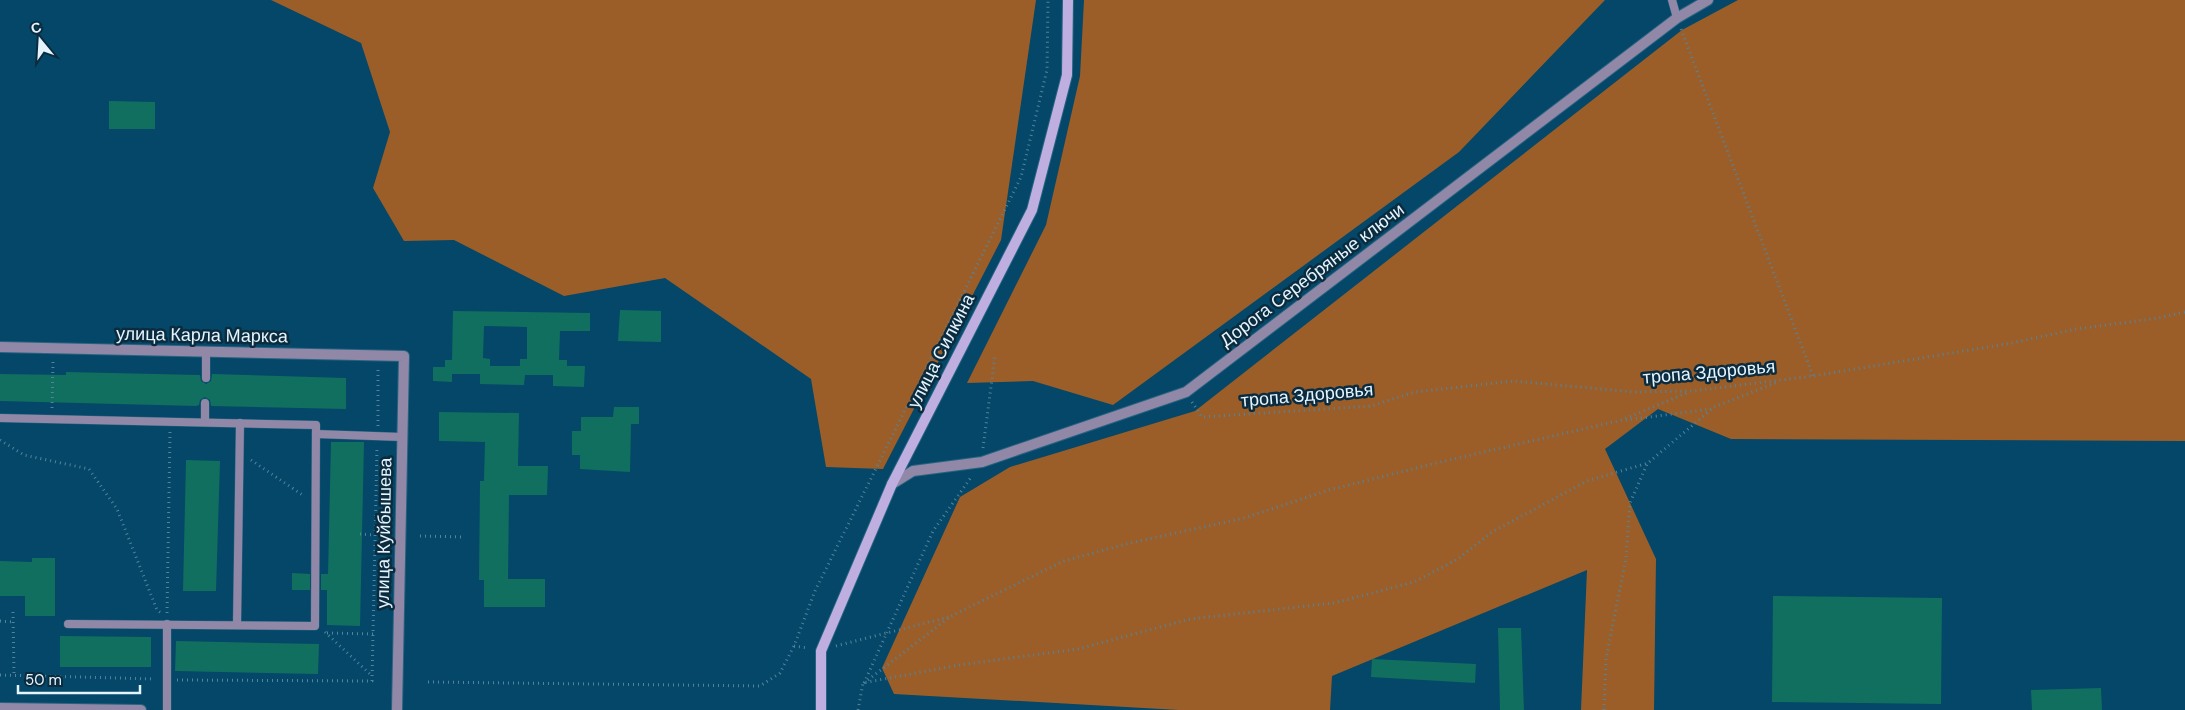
<svg xmlns="http://www.w3.org/2000/svg" width="2185" height="710" viewBox="0 0 2185 710" font-family="'DM Sans',sans-serif">
	<style>
		.forest { fill: #9c5e28 }
		.building { fill: #116f5f; fill-rule: evenodd }
		.lines { fill: none; stroke-linecap: round; stroke-linejoin: round }
		.lane-casing { stroke: #286380; stroke-width: 9 }
		.street-casing { stroke: #286380; stroke-width: 12 }
		.secondary-casing { stroke: #286380; stroke-width: 12 }
		.path { stroke: #53849d; stroke-width: 3; stroke-dasharray: 1 4; stroke-linecap: butt }
		.lane { stroke: #9188a7; stroke-width: 8 }
		.street { stroke: #9188a7; stroke-width: 10 }
		.secondary { stroke: #beafe0; stroke-width: 10 }
		.labels { text-anchor: middle; stroke-width: 5; stroke-linejoin: round; paint-order: stroke }
		.street-label { font-size: 18px; fill: #e6f4fe; stroke: #0b2c3f }
	</style>
	<rect width="100%" height="100%" fill="#044768"/>
	<g class="forest">
		<polygon points="271,0 1036,0 1001,240 883,469 826,467 811,379 665,278 564,296 454,240 404,241 373,188 390,132 361,43"/>
		<polygon points="1084,0 1605,0 1459,152 1113,405 1033,381 967,383 1046,225 1080,76"/>
		<polygon points="1738,0 2185,0 2185,441 1731,439 1658,409 1605,449 1656,559 1654,710 1581,710 1587,570 1332,676 1330,710 1179,710 894,694 882,668 960,497 1010,467 1195,411 1682,30"/>
	</g>
	<g class="building">
		<polygon points="109,101 155,102 155,129 109,129"/>
		<polygon points="620,310 661,311 661,342 618,341"/>
		<path d="M453,311L590,313V331H560L559,360H567V366H585L584,387L553,386V375H525L524,385L480,384V374H452V382L433,381V367H445V360H452ZM484,326L527,327V359H520V366H490V359L483,358Z"/>
		<polygon points="66,372 200,375 201,381 206,384 211,381 212,374 346,378 346,409 211,406 210,400 205,397 200,400 199,405 196,406 0,401 0,374 66,375"/>
		<polygon points="614,407 639,407 639,424 631,424 630,472 580,469 580,455 572,455 572,431 581,431 581,417 613,417"/>
		<polygon points="439,412 519,413 518,466 548,466 547,495 509,495 508,579 545,579 545,607 484,607 484,580 479,580 480,481 484,481 485,442 439,441"/>
		<polygon points="331,442 364,442 360,626 327,625 327,590 321,590 321,574 328,574"/>
		<polygon points="186,460 220,461 216,591 183,591"/>
		<polygon points="32,558 55,558 55,616 25,616 25,596 0,596 0,561 32,562"/>
		<polygon points="292,573 310,574 310,590 292,590"/>
		<polygon points="1773,596 1942,598 1941,704 1772,702"/>
		<polygon points="1498,628 1521,628 1524,710 1500,710"/>
		<polygon points="60,636 151,637 151,667 60,667"/>
		<polygon points="176,641 319,644 318,674 175,671"/>
		<polygon points="1372,659 1476,664 1475,683 1371,677"/>
		<polygon points="2101,688 2102,710 2032,710 2031,690"/>
	</g>
	<g class="lines">
		<g class="lane-casing">
			<g id="lane">
				<polyline points="1672,0 1677,18"/>
				<polyline points="206,378 206,352"/>
				<polyline points="0,418 316,425 315,626 68,624"/>
				<polyline points="205,422 205,403"/>
				<polyline points="316,434 402,437"/>
				<polyline points="237,625 240,423"/>
				<polyline points="167,710 167,624"/>
			</g>
		</g>
		<g class="street-casing">
			<g id="street">
				<polyline points="0,347 404,356 397,710"/>
				<polyline points="892,484 913,471 982,462 1186,392 1677,18 1708,0"/>
				<polyline points="0,708 141,710"/>
			</g>
		</g>
		<g class="secondary-casing">
			<polyline id="secondary" points="821,710 821,651 892,484 1032,210 1067,75 1068,0"/>
		</g>
		<g class="path">
			<polyline points="1681,29 1813,376"/>
			<polyline points="1192,402 1202,417 1371,406 1415,392 1513,381 1635,392 1692,391 1813,376 2012,343 2076,329 2159,318 2185,312"/>
			<polyline points="52,408 53,361"/>
			<polyline points="1626,420 1711,409"/>
			<polyline points="378,426 378,368"/>
			<polyline points="0,440 24,455 89,469 117,509 157,610 161,613"/>
			<polyline points="983,448 995,356"/>
			<polyline points="251,460 304,496"/>
			<polyline points="360,534 375,535"/>
			<polyline points="420,536 462,537"/>
			<polyline points="13,612 14,675"/>
			<polyline points="167,613 170,432"/>
			<polyline points="0,621 13,622"/>
			<polyline points="325,632 371,675"/>
			<polyline points="327,633 373,634"/>
			<polyline points="794,646 808,648"/>
			<polyline points="836,646 949,617"/>
			<polyline points="0,675 155,679"/>
			<polyline points="177,680 372,681 377,447"/>
			<polyline points="428,682 760,686 780,673 794,646 815,591 1021,177 1047,70 1048,0"/>
			<polyline points="864,683 951,616 1064,561 1126,544 1244,518 1329,490 1428,465 1622,420 1689,392"/>
			<polyline points="864,683 933,531 972,476"/>
			<polyline points="858,710 863,683 959,665 1078,649 1190,619 1334,603 1414,582 1458,559 1492,532 1587,481 1648,463 1714,407 1778,382"/>
			<polyline points="1604,710 1606,659 1626,558 1630,503 1647,464"/>
		</g>
		<use href="#lane" class="lane"/>
		<use href="#street" class="street"/>
		<use href="#secondary" class="secondary"/>
	</g>
	<g class="labels">
		<g class="street-label">
			<text transform="translate(1312 275) rotate(-37)" y="6">Дорога Серебряные ключи</text>
			<text transform="translate(202 335) rotate(1)" y="6">улица Карла Маркса</text>
			<text transform="translate(941 351) rotate(-63)" y="6">улица Силкина</text>
			<text transform="translate(1709 372) rotate(-5)" y="6">тропа Здоровья</text>
			<text transform="translate(1307 395) rotate(-5)" y="6">тропа Здоровья</text>
			<text transform="translate(384 533) rotate(-89)" y="6">улица Куйбышева</text>
		</g>
	</g>
	<g transform="translate(40 40) rotate(342)" stroke="#0b2c3f" stroke-width="4" paint-order="stroke">
	<path d="M0-4L9 19L0 12L-9 19Z" fill="#e6f4fe"/>
	<text y="-8" font-size="14" font-weight="bold" text-anchor="middle" fill="#e6f4fe">С</text>
	</g>
	<path d="M18 685v8h122v-8" fill="none" stroke="#e6f4fe" stroke-width="2.5"/>
	<text x="25" y="685" font-size="15" fill="#e6f4fe" stroke="#0b2c3f" stroke-width="4" paint-order="stroke">50 m</text>
</svg>
